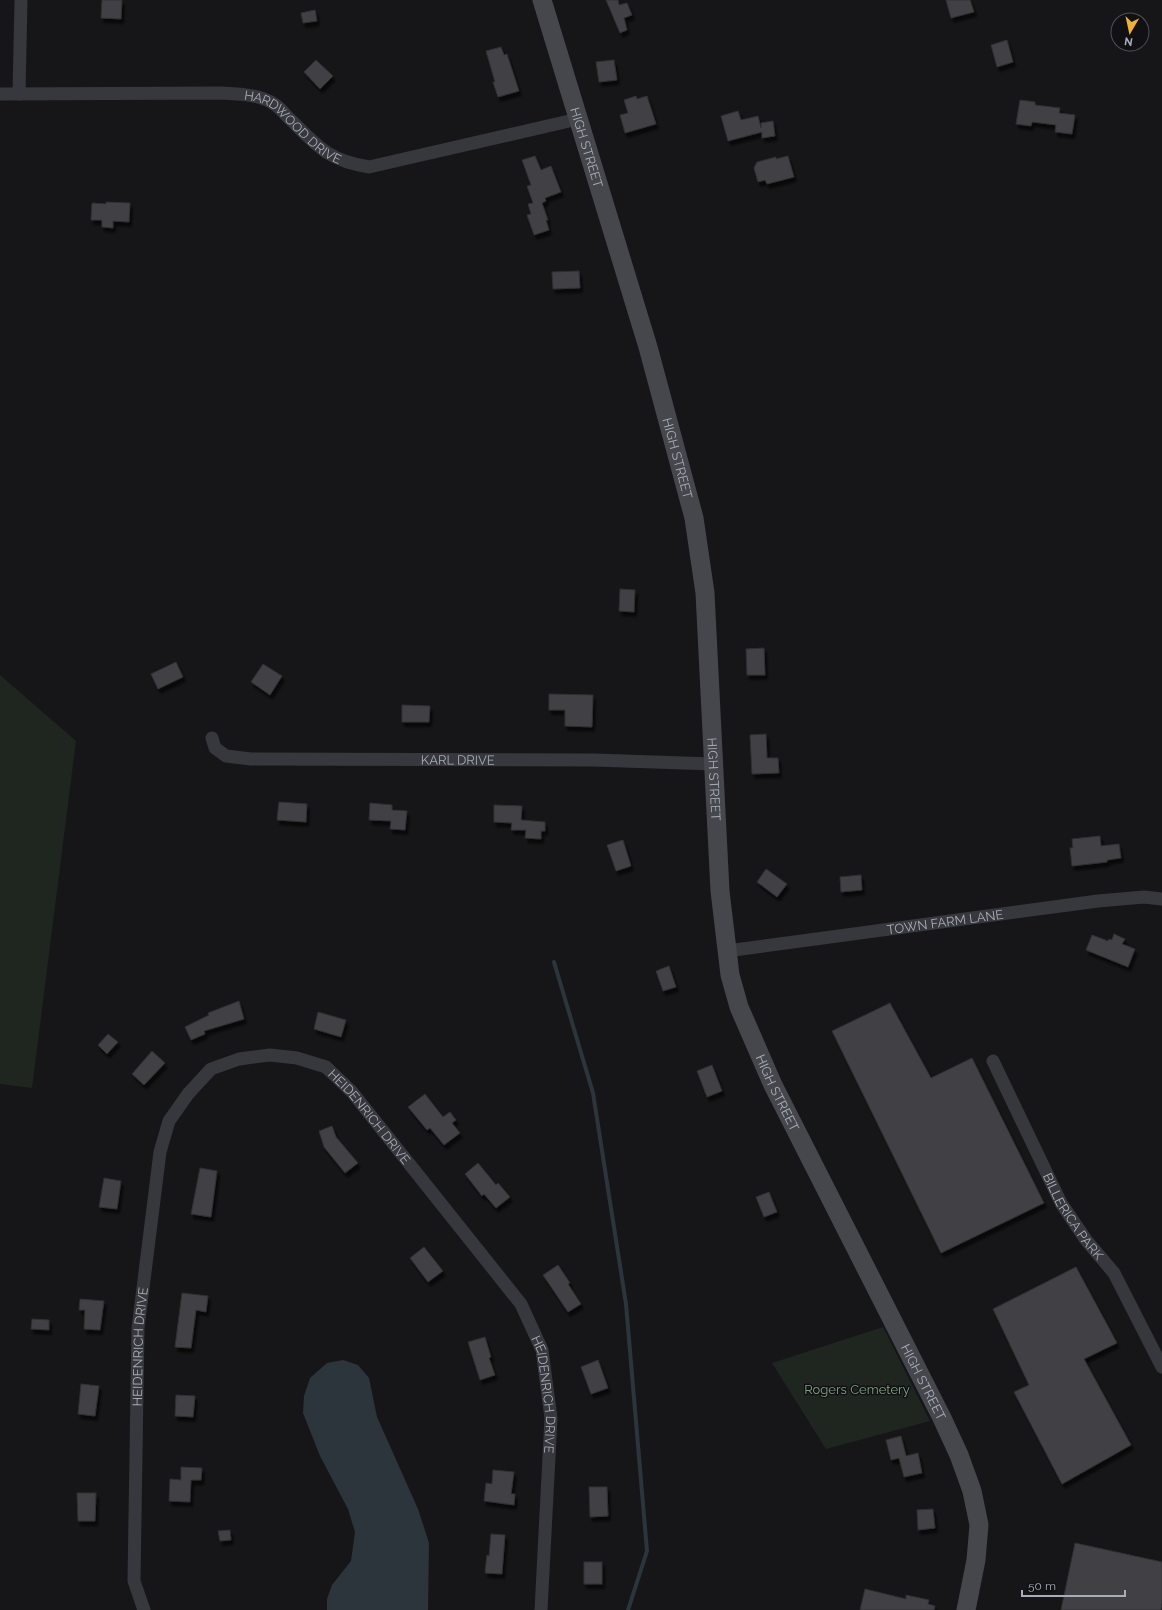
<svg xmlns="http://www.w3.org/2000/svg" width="1162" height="1610" viewBox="0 0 1162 1610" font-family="Raleway,sans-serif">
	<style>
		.green { fill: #1e261f }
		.water { fill: #2c353c }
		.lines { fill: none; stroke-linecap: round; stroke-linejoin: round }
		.stream { stroke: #2c353c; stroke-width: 4 }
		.building { fill: #404145; stroke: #303034; filter: url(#shadow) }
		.minor { stroke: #37383d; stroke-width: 13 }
		.secondary { stroke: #45474d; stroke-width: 19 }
		.labels { text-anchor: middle; stroke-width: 3; stroke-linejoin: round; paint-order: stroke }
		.street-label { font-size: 13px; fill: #a8adb8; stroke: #111113 }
		.park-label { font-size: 13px; fill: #7fa381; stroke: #111113 }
	</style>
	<defs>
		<filter id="shadow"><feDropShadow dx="2.5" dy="4.5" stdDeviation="1" flood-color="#0009"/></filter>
	</defs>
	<rect width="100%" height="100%" fill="#161618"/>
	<g class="green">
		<polygon points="0,675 76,741 32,1088 0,1084"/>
		<polygon points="883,1327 930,1421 826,1449 772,1363"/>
	</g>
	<polygon class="water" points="343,1360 358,1365 369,1378 377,1417 418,1509 429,1543 428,1610 327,1610 327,1599 332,1585 351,1561 355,1532 348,1509 320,1456 303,1413 304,1396 310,1378 327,1363"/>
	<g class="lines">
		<polyline class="stream" points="554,962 593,1093 626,1304 647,1551 628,1610"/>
	</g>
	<g class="building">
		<polygon points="102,0 122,0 121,19 101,18"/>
		<polygon points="606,0 618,0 619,5 627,3 632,15 624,18 627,30 620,33"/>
		<polygon points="946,0 970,0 974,12 951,18"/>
		<polygon points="315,10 317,21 303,23 301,13"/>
		<polygon points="1007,40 1013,62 997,67 991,45"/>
		<polygon points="501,47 504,55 507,54 519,91 498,97 493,82 495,82 486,51"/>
		<polygon points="316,60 333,76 320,89 304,72"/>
		<polygon points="614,60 617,80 599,82 596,62"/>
		<polygon points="636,96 637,99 647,96 656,124 625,133 620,115 628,113 624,100"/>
		<polygon points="1020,100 1035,102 1035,105 1060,108 1059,113 1075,115 1072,134 1055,132 1056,125 1032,122 1031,126 1016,124"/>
		<polygon points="738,111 741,120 758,116 761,128 761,123 773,121 775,136 762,138 762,132 728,141 721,116"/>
		<polygon points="535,156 541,170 551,166 561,192 545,198 546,201 542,203 548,220 546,220 549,230 534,235 527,215 531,214 528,204 533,203 527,186 531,185 522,160"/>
		<polygon points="788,156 794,177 767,184 765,180 758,182 754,168 757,162 776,157 776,159"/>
		<polygon points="106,202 130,203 129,222 113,221 113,228 102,227 102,220 91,220 92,203 106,204"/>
		<polygon points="579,271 580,288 553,289 552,272"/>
		<polygon points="620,589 635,590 634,612 619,611"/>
		<polygon points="764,648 765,675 747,675 746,649"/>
		<polygon points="176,662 183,677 158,689 151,674"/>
		<polygon points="263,664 282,676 270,695 251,682"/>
		<polygon points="549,694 593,695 592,727 565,726 565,710 549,710"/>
		<polygon points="402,705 430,706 429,722 402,722"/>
		<polygon points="766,734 767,758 778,758 779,773 752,774 750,735"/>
		<polygon points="279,802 307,804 306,822 277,820"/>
		<polygon points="370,803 392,805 392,810 407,811 405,830 390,829 391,821 369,820"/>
		<polygon points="494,805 522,806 521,820 545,822 545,831 541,831 541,839 525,838 526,830 511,830 512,823 494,822"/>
		<polygon points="1100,836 1101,846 1119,844 1121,858 1107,860 1107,862 1072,866 1070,848 1073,848 1072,839"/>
		<polygon points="623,840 631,866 616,871 607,845"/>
		<polygon points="766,869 787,884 777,897 757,882"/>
		<polygon points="861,875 862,890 841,892 840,877"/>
		<polygon points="1114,934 1125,939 1122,944 1135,949 1128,967 1086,950 1092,935 1108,941 1109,939 1112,940"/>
		<polygon points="669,966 676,987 663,991 656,971"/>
		<polygon points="239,1001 244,1019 204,1031 205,1034 191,1040 185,1027 209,1015 208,1013"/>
		<polygon points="890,1003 931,1078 972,1058 1044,1203 941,1253 832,1031"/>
		<polygon points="318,1012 346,1020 341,1037 314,1029"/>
		<polygon points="108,1034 118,1042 107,1054 98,1045"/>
		<polygon points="152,1051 165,1063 144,1085 132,1074"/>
		<polygon points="712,1065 722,1091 707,1097 697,1071"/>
		<polygon points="425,1094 443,1117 450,1112 456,1120 452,1123 460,1133 444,1145 430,1128 427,1130 408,1107"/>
		<polygon points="332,1126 336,1137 358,1163 345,1173 324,1147 319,1131"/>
		<polygon points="478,1163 496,1185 498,1183 510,1197 496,1208 484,1194 482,1196 465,1174"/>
		<polygon points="200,1168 217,1171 211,1217 191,1214"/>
		<polygon points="104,1178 121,1181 117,1209 99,1207"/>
		<polygon points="769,1192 777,1212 764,1217 756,1197"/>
		<polygon points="424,1247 443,1271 428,1282 410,1258"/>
		<polygon points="558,1265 570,1283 568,1284 581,1304 568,1312 543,1275"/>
		<polygon points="1076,1267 1117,1343 1084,1359 1131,1445 1062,1484 1014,1392 1029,1385 993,1309"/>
		<polygon points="182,1293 208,1296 206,1312 196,1310 191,1348 175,1347"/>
		<polygon points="80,1299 104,1301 100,1330 84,1329 85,1310 79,1310"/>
		<polygon points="32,1319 49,1320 49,1330 31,1329"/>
		<polygon points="485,1337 491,1357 489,1358 495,1375 480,1380 468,1342"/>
		<polygon points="598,1360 608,1388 591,1394 581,1367"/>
		<polygon points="81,1384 99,1386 95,1416 78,1414"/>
		<polygon points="176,1395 195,1396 193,1417 175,1416"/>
		<polygon points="901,1436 906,1456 918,1453 922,1473 904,1477 899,1458 891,1460 886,1440"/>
		<polygon points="181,1467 202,1468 201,1480 191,1480 190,1502 169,1501 170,1479 181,1480"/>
		<polygon points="493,1470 514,1472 511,1494 515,1494 514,1505 484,1501 486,1483 492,1484"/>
		<polygon points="589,1487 607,1487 608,1516 590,1517"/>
		<polygon points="77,1493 96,1493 95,1521 78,1521"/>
		<polygon points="933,1509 935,1528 918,1530 917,1510"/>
		<polygon points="230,1530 231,1540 220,1541 218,1531"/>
		<polygon points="491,1534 505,1535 502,1574 485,1573 487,1555 489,1556"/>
		<polygon points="1075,1543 1162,1562 1162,1603 1161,1610 1061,1610"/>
		<rect x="584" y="1562" width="18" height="22"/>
		<polygon points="865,1589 906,1599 906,1595 929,1600 928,1604 935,1606 934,1610 860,1610"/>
	</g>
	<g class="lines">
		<g class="minor">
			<path id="s1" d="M0,94L220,93C238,94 259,94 274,104C281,108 286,116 292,121C319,148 330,161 369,167L578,119"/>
			<polyline points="19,94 21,0"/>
			<path id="s2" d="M212,738L215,748L226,756L251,759L594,760L714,764"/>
			<path id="s3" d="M727,951L1098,901L1144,897L1162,899"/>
			<path id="s4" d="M993,1061L1061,1203L1086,1240L1114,1273L1162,1367"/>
			<path id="s5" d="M144,1610L134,1581L138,1328L160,1152L169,1121L188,1094L211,1069L239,1059L270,1055L297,1058L326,1067L352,1092L521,1304L542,1350L551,1418L541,1610"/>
		</g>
		<path class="secondary" id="s6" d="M542,0L648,347L694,518L705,593L720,891L730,975L739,1007L773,1085L942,1418L959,1455L972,1491L979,1525L976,1560L966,1610"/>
	</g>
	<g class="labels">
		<g class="street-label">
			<text dy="5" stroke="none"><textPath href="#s1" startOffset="304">HARDWOOD DRIVE</textPath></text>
			<text dy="5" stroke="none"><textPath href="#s6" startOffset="154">HIGH STREET</textPath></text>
			<text dy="5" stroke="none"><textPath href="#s6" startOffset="478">HIGH STREET</textPath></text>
			<text dy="5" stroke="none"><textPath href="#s2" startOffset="256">KARL DRIVE</textPath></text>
			<text dy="5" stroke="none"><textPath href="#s6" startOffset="802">HIGH STREET</textPath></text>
			<text dy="5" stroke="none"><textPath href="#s3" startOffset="220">TOWN FARM LANE</textPath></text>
			<text dy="5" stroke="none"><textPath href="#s6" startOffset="1126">HIGH STREET</textPath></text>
			<text dy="5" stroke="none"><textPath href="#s5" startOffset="745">HEIDENRICH DRIVE</textPath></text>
			<text dy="5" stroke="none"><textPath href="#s4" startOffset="175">BILLERICA PARK</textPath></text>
			<text dy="5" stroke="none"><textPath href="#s5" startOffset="265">HEIDENRICH DRIVE</textPath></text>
			<text dy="5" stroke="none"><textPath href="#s6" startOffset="1450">HIGH STREET</textPath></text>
			<text dy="5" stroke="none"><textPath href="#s5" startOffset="1081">HEIDENRICH DRIVE</textPath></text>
		</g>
		<g class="park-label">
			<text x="857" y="1394">Rogers Cemetery</text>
		</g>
	</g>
	<g transform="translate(1130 32) rotate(189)"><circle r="19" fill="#111113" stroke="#4d4f55"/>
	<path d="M0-3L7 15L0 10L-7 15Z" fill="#f2b134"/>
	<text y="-6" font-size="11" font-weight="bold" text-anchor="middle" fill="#a8adb8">N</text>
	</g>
	<path d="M1022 1590v6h103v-6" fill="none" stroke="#a8adb8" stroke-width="2"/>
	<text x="1028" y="1590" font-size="12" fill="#a8adb8" stroke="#111113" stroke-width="3" paint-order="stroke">50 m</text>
</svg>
